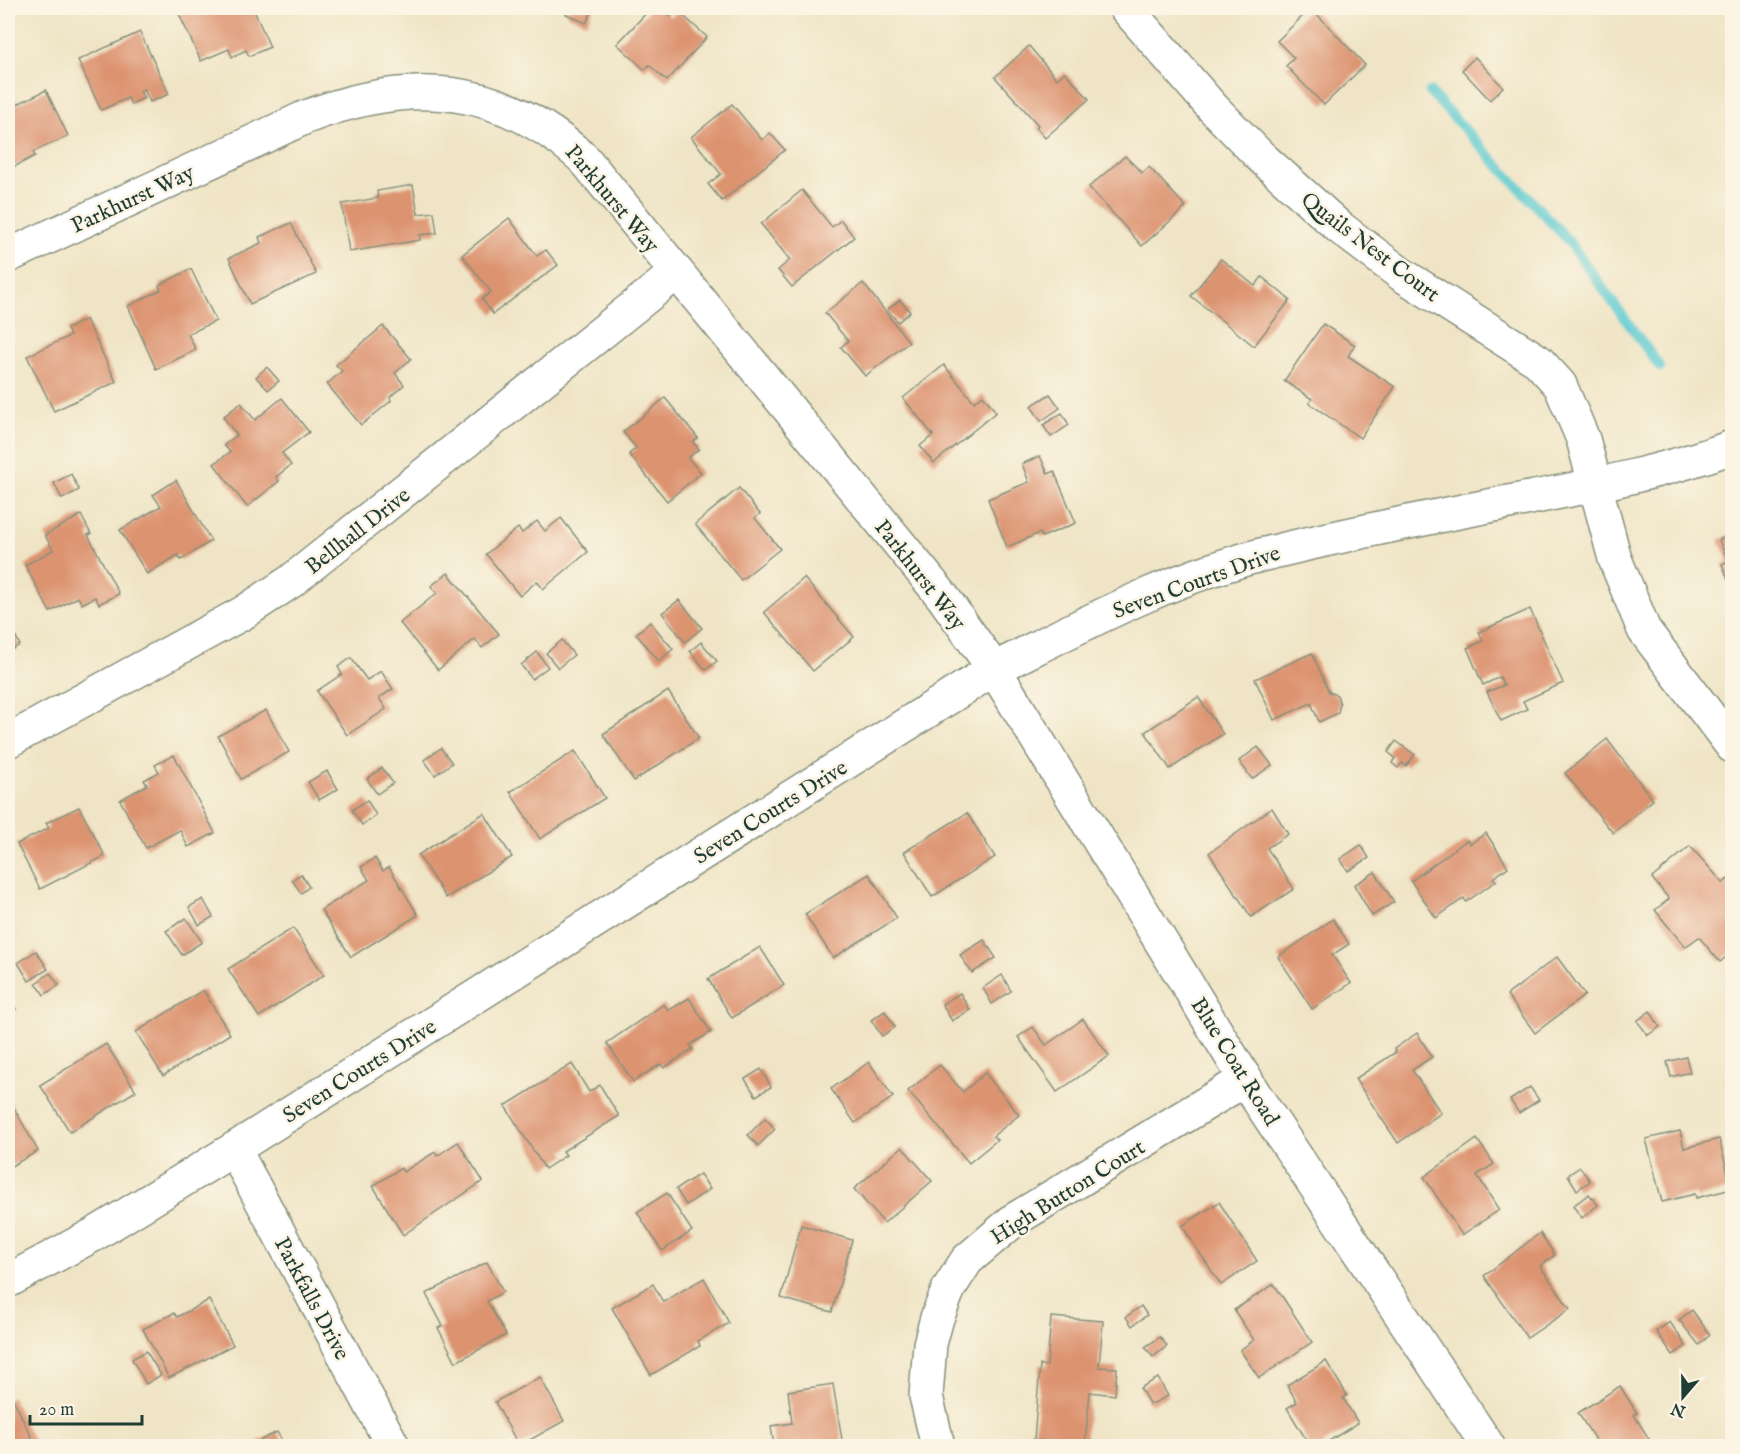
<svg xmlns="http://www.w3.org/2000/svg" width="1740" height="1454" viewBox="0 0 1740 1454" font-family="'IM FELL English',serif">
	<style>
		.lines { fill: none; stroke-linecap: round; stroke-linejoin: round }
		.stream { stroke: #5ccad0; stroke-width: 10 }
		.building { fill: #dc936f }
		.minor-casing { stroke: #87907c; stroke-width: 36 }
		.tertiary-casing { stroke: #87907c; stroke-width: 36 }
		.minor { stroke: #fff; stroke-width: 33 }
		.tertiary { stroke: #fff; stroke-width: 33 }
		.labels { text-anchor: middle; stroke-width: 5; stroke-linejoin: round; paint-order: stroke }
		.street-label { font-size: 22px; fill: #1f3d34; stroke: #fcf5e5 }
	</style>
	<rect width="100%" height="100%" fill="#fcf5e5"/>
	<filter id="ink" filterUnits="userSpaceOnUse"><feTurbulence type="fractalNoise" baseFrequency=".0167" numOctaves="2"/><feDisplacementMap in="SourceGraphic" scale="12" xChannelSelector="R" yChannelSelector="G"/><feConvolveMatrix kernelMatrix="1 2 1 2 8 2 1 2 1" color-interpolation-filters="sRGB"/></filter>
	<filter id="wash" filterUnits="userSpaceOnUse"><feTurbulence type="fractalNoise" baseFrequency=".008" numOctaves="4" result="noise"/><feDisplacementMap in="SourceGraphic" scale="24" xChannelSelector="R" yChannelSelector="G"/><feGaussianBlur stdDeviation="1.35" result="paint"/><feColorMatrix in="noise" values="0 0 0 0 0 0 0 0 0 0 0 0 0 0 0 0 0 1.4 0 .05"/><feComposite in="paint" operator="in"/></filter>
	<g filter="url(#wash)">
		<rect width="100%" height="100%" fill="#efe4c5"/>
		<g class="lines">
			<polyline class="stream" points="1430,92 1567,239 1660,367"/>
		</g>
		<g id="blocks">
			<g class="building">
				<polygon points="194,8 253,8 270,47 249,56 246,50 232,57 229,49 201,61 179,14"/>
				<polygon points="569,8 594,8 586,23 566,14"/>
				<polygon points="651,8 661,8 671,17 677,10 707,37 667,81 649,65 645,70 617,44"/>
				<polygon points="934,8 949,8 941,15"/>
				<polygon points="1311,8 1365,65 1324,105 1286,66 1294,58 1277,41"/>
				<polygon points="140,32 169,94 150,102 144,89 140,91 144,98 131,104 128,98 101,110 78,60"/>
				<polygon points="1029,46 1057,79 1065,72 1089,99 1045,138 1036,127 1038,125 995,77"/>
				<polygon points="1475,57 1503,87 1490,100 1462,70"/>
				<polygon points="46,90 68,136 33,152 35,156 8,170 8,93 14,106"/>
				<polygon points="732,104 762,140 770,133 785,150 722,201 708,184 721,174 691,137"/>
				<polygon points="1125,156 1142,173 1149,167 1186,207 1142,246 1089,187"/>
				<polygon points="413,185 418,214 434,212 437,233 420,235 420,240 349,252 342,204 378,198 377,191"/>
				<polygon points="802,190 832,227 841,220 854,237 792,287 778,270 790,260 761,224"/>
				<polygon points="509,218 537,256 546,250 558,265 493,314 482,299 491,292 462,255"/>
				<polygon points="291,223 316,274 250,304 229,258 261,243 259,237"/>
				<polygon points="1221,259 1255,286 1262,277 1290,300 1254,346 1191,296"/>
				<polygon points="191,269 216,321 188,334 196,350 156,369 128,306 161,290 159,285"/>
				<polygon points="863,283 909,342 865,376 841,347 848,341 825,313"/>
				<polygon points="900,300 910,312 898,322 887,310"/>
				<polygon points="86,319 116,382 54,411 27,356 70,336 67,329"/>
				<polygon points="1323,324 1355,345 1348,356 1395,387 1360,438 1309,403 1312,399 1284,381"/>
				<polygon points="383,326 411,359 395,373 404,385 390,397 391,401 361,425 327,384 342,371 336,365"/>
				<polygon points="944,365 974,402 983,395 996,412 934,463 920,446 933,435 903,398"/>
				<polygon points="267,367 279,381 268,390 256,377"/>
				<polygon points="1050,394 1060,408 1041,421 1031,406"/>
				<polygon points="282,398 309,432 282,453 291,465 276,477 279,481 247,507 214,464 230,452 224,445 237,435 223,417 241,403 255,420"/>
				<polygon points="665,398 698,438 693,442 699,449 688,458 701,473 667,501 629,454 636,448 623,432"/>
				<polygon points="1062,413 1069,425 1051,437 1043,425"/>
				<polygon points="1040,456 1048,474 1054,471 1076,523 1042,537 1040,533 1007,547 988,499 1029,482 1022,464"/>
				<polygon points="71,474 79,490 62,499 54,483"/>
				<polygon points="176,480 211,541 181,560 178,555 147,574 120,530 161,506 153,495"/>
				<polygon points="739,488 760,514 755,518 780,549 741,580 695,524"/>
				<polygon points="81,515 91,534 88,535 119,594 99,604 95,597 82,604 78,597 50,612 25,565 53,550 45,535"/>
				<polygon points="561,518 588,552 543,589 537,581 520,596 486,554 518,528 522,533 537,521 545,531"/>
				<polygon points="1732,534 1732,589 1722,564 1728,561 1719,540"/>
				<polygon points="448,573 499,634 482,648 475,639 438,670 400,623 437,593 431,586"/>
				<polygon points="804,578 854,637 813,671 764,612"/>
				<polygon points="679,600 702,628 685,642 662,613"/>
				<polygon points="1530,609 1563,683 1523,701 1527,709 1501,721 1487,692 1504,685 1500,677 1483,685 1467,648 1483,641 1479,632"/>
				<polygon points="8,622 20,645 8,652"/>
				<polygon points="650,622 673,649 659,661 636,634"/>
				<polygon points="562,640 574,655 558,668 546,653"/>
				<polygon points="701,642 717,661 706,670 690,651"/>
				<polygon points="537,652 548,667 532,679 521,665"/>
				<polygon points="1312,653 1329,692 1337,695 1340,704 1338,713 1319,722 1311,703 1274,720 1255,679"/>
				<polygon points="351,658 367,680 381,671 393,689 379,698 386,709 347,735 317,691 342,674 338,667"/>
				<polygon points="668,691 699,738 634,781 603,734"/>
				<polygon points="1198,697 1223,734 1170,769 1145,732"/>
				<polygon points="266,710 289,752 241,779 218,736"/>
				<polygon points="1607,739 1653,800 1613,833 1565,773"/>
				<polygon points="1396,741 1415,755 1406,766 1402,763 1398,768 1392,763 1395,758 1388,752"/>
				<polygon points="1258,747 1272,765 1252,779 1239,761"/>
				<polygon points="441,748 452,763 435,775 424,760"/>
				<polygon points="575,751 605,798 540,839 510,792"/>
				<polygon points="174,755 215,833 188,847 180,830 146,848 120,800 147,785 144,780 159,772 155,765"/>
				<polygon points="382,768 393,783 377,794 367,779"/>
				<polygon points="327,771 338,789 319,800 308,782"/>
				<polygon points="367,800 376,815 362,825 352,810"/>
				<polygon points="79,807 105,856 40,889 17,844 49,828 46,823"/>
				<polygon points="1272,808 1288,834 1267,848 1294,889 1251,917 1209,853"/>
				<polygon points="484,813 512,857 446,898 418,855"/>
				<polygon points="967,813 995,857 932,897 904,852"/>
				<polygon points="1486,833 1508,867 1493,878 1496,881 1466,902 1464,898 1436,918 1411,881 1467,840 1470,844"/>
				<polygon points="1361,845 1369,858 1348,871 1340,859"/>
				<polygon points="1690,846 1723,883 1728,879 1732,885 1732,952 1720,962 1699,937 1685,947 1655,910 1669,899 1652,878"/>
				<polygon points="375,858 383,871 389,867 418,915 351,957 321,910 369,880 361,867"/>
				<polygon points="1375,872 1394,902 1372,916 1354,885"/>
				<polygon points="301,874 309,887 301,893 292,880"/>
				<polygon points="869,874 897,918 833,958 805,914"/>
				<polygon points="203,899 213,917 199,925 189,907"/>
				<polygon points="186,918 202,942 182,955 166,931"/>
				<polygon points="1333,919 1349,944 1332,955 1351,983 1312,1009 1278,957"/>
				<polygon points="293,928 324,975 259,1017 228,969"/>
				<polygon points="984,940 996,958 972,973 960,955"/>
				<polygon points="760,947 784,985 732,1018 708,979"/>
				<polygon points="36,951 48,969 29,981 18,963"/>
				<polygon points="1557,957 1585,995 1535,1033 1507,995"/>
				<polygon points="50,973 59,985 44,995 36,983"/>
				<polygon points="1002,975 1011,991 992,1004 983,988"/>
				<polygon points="203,990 230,1034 163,1076 136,1032"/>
				<polygon points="960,993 970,1010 952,1021 942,1004"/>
				<polygon points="689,998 711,1032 690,1045 693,1049 664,1068 661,1064 633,1082 607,1043 664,1004 668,1011"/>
				<polygon points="8,999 16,1009 8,1016"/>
				<polygon points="885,1011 895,1027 882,1036 871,1020"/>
				<polygon points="1650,1011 1660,1027 1648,1035 1637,1021"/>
				<polygon points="1083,1019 1109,1056 1057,1092 1018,1037 1033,1027 1046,1045"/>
				<polygon points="1417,1033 1432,1057 1412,1070 1441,1113 1398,1143 1355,1079 1396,1052 1394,1049"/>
				<polygon points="106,1044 136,1091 70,1132 40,1085"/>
				<polygon points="1686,1057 1690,1072 1671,1077 1667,1062"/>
				<polygon points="869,1062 893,1097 855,1123 831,1089"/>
				<polygon points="572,1064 589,1092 600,1085 619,1116 563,1151 566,1155 545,1169 505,1106"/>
				<polygon points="940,1065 963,1092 985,1073 1019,1115 993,1136 997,1140 969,1163 908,1091"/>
				<polygon points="761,1069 771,1087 756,1096 745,1079"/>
				<polygon points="1530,1087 1539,1100 1519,1113 1510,1100"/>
				<polygon points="10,1101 38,1151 8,1168 8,1103"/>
				<polygon points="765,1118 775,1129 758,1146 748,1135"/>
				<polygon points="1680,1131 1684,1148 1719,1139 1732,1189 1696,1198 1695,1194 1662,1202 1646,1139"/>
				<polygon points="1477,1139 1494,1164 1477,1175 1499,1210 1462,1235 1424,1177"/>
				<polygon points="458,1142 483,1181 403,1235 373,1186 401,1168 403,1172 435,1152 437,1156"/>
				<polygon points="902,1147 932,1181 884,1223 854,1189"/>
				<polygon points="1580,1167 1590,1181 1577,1190 1568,1175"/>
				<polygon points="700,1174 710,1189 686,1205 676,1189"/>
				<polygon points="667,1193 692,1231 662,1251 637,1212"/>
				<polygon points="1589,1194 1598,1205 1582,1218 1573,1206"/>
				<polygon points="1219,1202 1257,1261 1221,1285 1182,1226"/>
				<polygon points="801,1225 852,1240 832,1312 781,1298"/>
				<polygon points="1540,1233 1555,1255 1540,1266 1570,1309 1527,1338 1484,1276"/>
				<polygon points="487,1262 503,1292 487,1301 506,1335 456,1362 438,1328 443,1326 426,1294"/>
				<polygon points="704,1278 729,1323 698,1341 700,1346 651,1375 612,1308 653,1284 663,1302"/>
				<polygon points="1274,1284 1312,1342 1259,1378 1240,1350 1254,1340 1234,1310"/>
				<polygon points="209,1300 233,1345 169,1378 143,1329 174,1313 177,1317"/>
				<polygon points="1141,1306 1147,1315 1132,1326 1126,1317"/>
				<polygon points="1692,1310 1710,1335 1699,1345 1679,1320"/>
				<polygon points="1051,1317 1103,1321 1099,1367 1117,1368 1115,1395 1090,1392 1085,1445 1034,1440 1040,1365 1047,1366"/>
				<polygon points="1670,1322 1686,1346 1673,1355 1656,1331"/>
				<polygon points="1160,1337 1167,1346 1153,1357 1145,1347"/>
				<polygon points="146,1351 161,1375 146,1384 132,1359"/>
				<polygon points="1326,1361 1347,1395 1343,1398 1358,1423 1321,1446 1310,1446 1287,1408 1297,1402 1287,1385"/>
				<polygon points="540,1377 564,1421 519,1446 495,1402"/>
				<polygon points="1158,1378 1168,1396 1150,1405 1140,1388"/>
				<polygon points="833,1384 843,1446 774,1446 771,1426 792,1423 788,1391"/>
				<polygon points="1620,1386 1637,1413 1634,1415 1653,1445 1650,1446 1599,1446 1578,1413"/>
				<polygon points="12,1397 33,1440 20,1446 8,1446 8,1399"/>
				<polygon points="277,1432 285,1446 249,1446"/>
			</g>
		</g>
	</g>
	<g filter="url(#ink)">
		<use href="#blocks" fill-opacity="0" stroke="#87907c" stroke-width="1.5"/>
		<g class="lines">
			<g class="minor-casing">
				<g id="minor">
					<polyline points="1126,8 1213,108 1261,157 1339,227 1401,274 1538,361 1560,385 1583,439 1615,559 1644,630 1732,746"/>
					<path d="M8,256L306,117C410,77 501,83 585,160L943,597L994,669L1255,1095L1488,1446"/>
					<polyline points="8,741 243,613 290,582 676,273"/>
					<polyline points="234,1149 393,1446"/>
					<polyline points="938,1446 926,1396 930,1344 937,1318 949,1288 967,1260 1014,1220 1246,1079"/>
				</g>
			</g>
			<g class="tertiary-casing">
				<path id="tertiary" d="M8,1281L95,1234L234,1149L994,669C1084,624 1175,575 1273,552C1350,533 1427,518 1504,503C1581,488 1659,474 1732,447"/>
			</g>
			<use href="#minor" class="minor"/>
			<use href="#tertiary" class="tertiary"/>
		</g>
	</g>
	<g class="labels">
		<g class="street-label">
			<text transform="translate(132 198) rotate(-25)" y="8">Parkhurst Way</text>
			<text transform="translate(613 198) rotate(50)" y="8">Parkhurst Way</text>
			<text transform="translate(1371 246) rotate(37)" y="8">Quails Nest Court</text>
			<text transform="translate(357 530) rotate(-38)" y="8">Bellhall Drive</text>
			<text transform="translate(921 574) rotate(52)" y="8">Parkhurst Way</text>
			<text transform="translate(1196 581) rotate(-20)" y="8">Seven Courts Drive</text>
			<text transform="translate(770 811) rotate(-32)" y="8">Seven Courts Drive</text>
			<text transform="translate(1236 1061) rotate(58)" y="8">Blue Coat Road</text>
			<text transform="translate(359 1070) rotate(-32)" y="8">Seven Courts Drive</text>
			<text transform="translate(1067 1191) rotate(-32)" y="8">High Button Court</text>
			<text transform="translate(313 1298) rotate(62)" y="8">Parkfalls Drive</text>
		</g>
	</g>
	<rect width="1740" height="1454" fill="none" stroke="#fcf5e5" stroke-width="30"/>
	<g transform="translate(1683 1397) rotate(200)" stroke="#fcf5e5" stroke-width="4.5" paint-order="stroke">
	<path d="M0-4.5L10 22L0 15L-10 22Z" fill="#1f3d34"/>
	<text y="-9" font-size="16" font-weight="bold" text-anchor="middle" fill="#1f3d34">N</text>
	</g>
	<path d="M30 1415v9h112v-9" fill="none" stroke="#1f3d34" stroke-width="3"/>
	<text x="39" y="1415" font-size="18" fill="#1f3d34" stroke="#fcf5e5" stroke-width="4.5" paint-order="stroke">20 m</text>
</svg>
